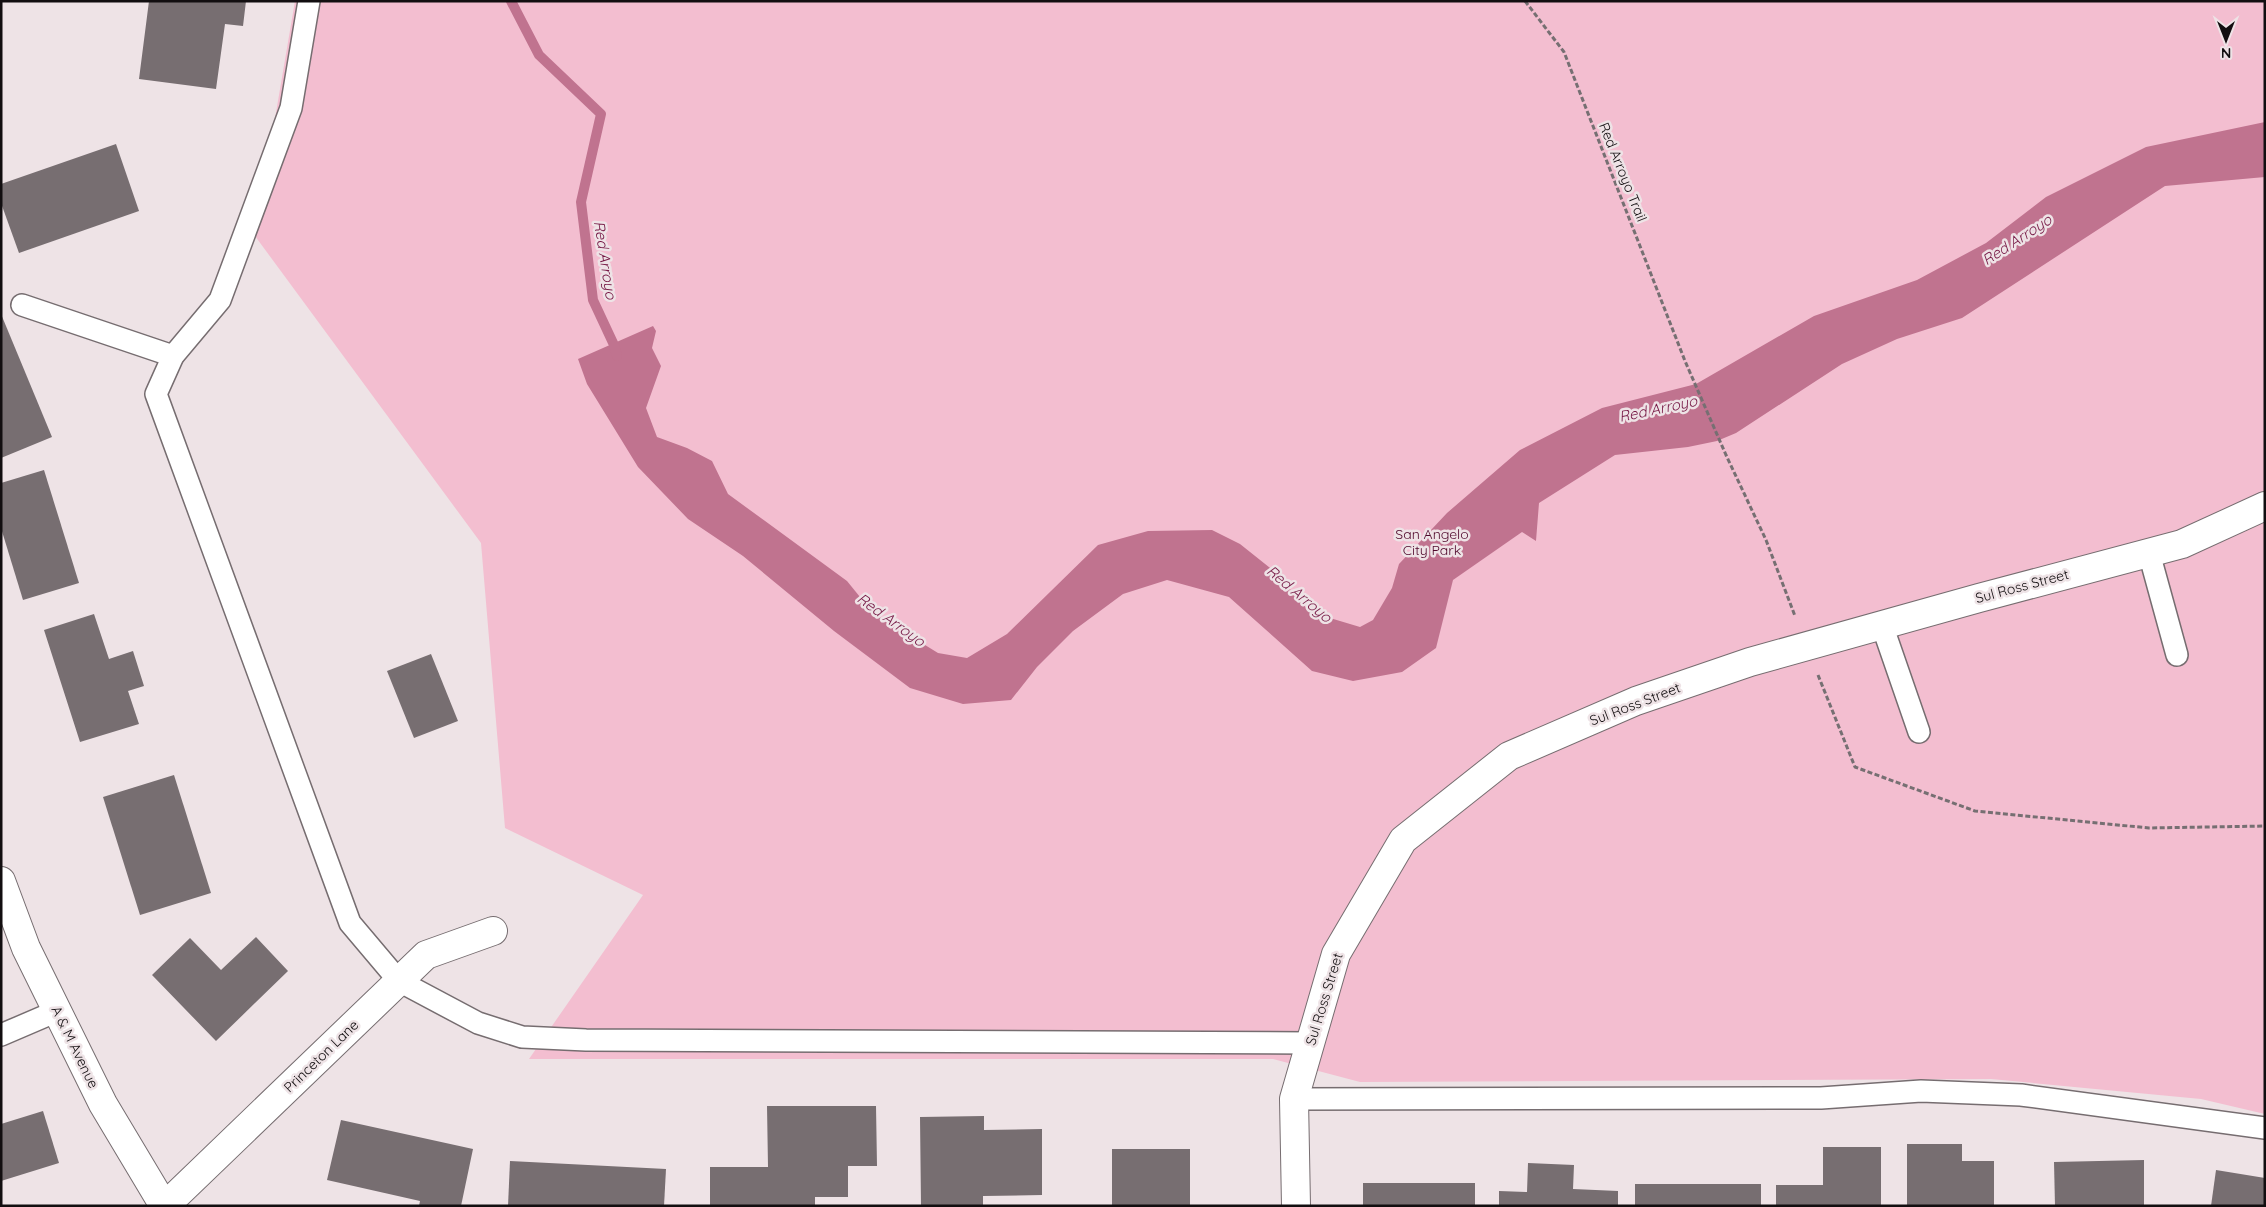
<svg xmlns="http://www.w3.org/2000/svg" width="2266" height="1207" viewBox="0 0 2266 1207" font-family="Quicksand,sans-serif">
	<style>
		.green { fill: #f3bed0 }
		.water { fill: #c0738f }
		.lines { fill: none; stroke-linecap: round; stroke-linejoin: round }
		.stream { stroke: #c0738f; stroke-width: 10 }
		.building { fill: #776e71 }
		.service-casing { stroke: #766d70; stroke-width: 24 }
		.minor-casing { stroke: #766d70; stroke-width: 30 }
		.path { stroke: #766f72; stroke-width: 3; stroke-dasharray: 5 2.5; stroke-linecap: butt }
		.service { stroke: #fff; stroke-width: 21 }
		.minor { stroke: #fff; stroke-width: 28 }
		.labels { text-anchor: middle; stroke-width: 5; stroke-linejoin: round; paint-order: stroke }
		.street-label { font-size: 14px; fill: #120e10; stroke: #eee3e6 }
		.park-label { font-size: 14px; fill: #4f072b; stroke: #eee3e6 }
		.water-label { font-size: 15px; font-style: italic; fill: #761845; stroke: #eee3e6 }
	</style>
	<rect width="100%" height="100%" fill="#eee3e6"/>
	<polygon class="green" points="295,1 2265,1 2265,1114 2201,1099 1991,1079 1360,1082 1273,1059 529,1059 643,895 505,828 481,543 255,236"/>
	<polygon class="water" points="2265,122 2265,177 2165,186 1962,318 1897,339 1842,364 1736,433 1717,441 1688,447 1615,455 1539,503 1536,541 1522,532 1453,580 1436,648 1402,672 1353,681 1312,671 1229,597 1167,580 1123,594 1073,631 1037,667 1011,700 963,704 910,688 834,631 743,556 688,519 638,467 587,384 578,359 653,326 656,331 652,348 661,366 646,408 657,437 687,448 712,461 728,494 847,581 873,613 938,653 967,658 1007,634 1098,545 1148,531 1212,530 1240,544 1274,571 1310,612 1360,627 1373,620 1392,588 1399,564 1447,513 1520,450 1602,408 1696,384 1814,316 1917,280 1986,243 2046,197 2146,147"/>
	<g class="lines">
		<polyline class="stream" points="511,1 539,55 601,114 581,202 593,300 614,345 617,356"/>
	</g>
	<g class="building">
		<polygon points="149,1 246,1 243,26 225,24 216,89 139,79"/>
		<polygon points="116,144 139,211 19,253 1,203 1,184"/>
		<polygon points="1,314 52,437 1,458"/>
		<polygon points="44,470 79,583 23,600 1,528 1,483"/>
		<polygon points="94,614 109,659 133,651 144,686 128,691 139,724 80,742 44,630"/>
		<polygon points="431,654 458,721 414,738 387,671"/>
		<polygon points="174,775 211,893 140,915 103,797"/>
		<polygon points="256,937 288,971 216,1041 152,975 190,938 221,970"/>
		<polygon points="767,1106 876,1106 877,1166 848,1166 848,1197 815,1197 815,1206 710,1206 710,1167 768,1167"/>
		<polygon points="43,1111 59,1163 1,1181 1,1124"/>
		<polygon points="984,1116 984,1130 1042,1129 1042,1195 983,1196 983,1205 921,1205 920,1117"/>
		<polygon points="341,1120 473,1149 461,1206 419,1206 420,1201 327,1180"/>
		<polygon points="1907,1144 1962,1144 1962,1161 1994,1161 1994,1206 1907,1206"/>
		<polygon points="1823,1147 1881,1147 1881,1206 1776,1206 1776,1185 1823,1185"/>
		<rect x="1112" y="1149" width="78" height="56"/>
		<polygon points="2144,1160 2144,1206 2055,1206 2054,1162"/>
		<polygon points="510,1161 666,1169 664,1206 508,1206"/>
		<polygon points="1528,1163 1574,1165 1573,1189 1618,1191 1618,1206 1499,1206 1499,1191 1527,1192"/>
		<polygon points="2216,1170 2265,1178 2265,1206 2211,1206"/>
		<rect x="1363" y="1183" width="112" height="23"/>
		<rect x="1635" y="1184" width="126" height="22"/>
	</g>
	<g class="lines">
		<g class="service-casing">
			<g id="service">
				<polyline points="309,1 291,108 220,300 173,356 156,394 350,923 399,981 478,1023 522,1037 586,1040 1310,1043"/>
				<polyline points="22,305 173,356"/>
				<polyline points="2149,553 2177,655"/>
				<polyline points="1882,625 1919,732"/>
				<polyline points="1,1035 57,1011"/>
				<polyline points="1294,1099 1821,1098 1921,1091 2021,1095 2265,1128"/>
			</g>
		</g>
		<g class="minor-casing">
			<g id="minor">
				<polyline points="1,881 26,948 103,1104 164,1206"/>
				<polyline points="165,1206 426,955 493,931"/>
				<polyline points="1296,1206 1294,1099 1336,954 1403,840 1509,756 1636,701 1750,662 1979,598 2182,544 2265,506"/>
			</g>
		</g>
		<g class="path">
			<polyline points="1525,1 1564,52 1685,361 1726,455 1766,540 1795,616"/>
			<polyline points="1818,675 1855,767 1975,811 2149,828 2265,826"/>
		</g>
		<use href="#service" class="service"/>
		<use href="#minor" class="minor"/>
	</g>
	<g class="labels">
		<g class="street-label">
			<text transform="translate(1623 172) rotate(68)" y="5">Red Arroyo Trail</text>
			<text transform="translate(2022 586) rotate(-15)" y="5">Sul Ross Street</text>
			<text transform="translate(1635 704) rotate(-21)" y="5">Sul Ross Street</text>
			<text transform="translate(1324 999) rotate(-73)" y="5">Sul Ross Street</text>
			<text transform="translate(75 1047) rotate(64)" y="5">A &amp; M Avenue</text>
			<text transform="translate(321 1056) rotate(-44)" y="5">Princeton Lane</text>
		</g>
		<g class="park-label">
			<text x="1432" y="539">San Angelo<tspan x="1432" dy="16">City Park</tspan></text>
		</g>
		<g class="water-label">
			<text transform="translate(2017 240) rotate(-33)" y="5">Red Arroyo</text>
			<text transform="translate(605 260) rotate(81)" y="5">Red Arroyo</text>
			<text transform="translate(1658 409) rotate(-12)" y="5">Red Arroyo</text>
			<text transform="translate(1299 594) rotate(40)" y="5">Red Arroyo</text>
			<text transform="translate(891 620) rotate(36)" y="5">Red Arroyo</text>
		</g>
	</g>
	<rect width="2266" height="1207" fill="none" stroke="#120e10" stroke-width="5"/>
	<g transform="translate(2226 40) rotate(180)" stroke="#eee3e6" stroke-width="4" paint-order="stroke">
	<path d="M0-4L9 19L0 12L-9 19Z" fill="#120e10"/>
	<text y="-8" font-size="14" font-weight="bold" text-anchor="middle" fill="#120e10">N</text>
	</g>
</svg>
